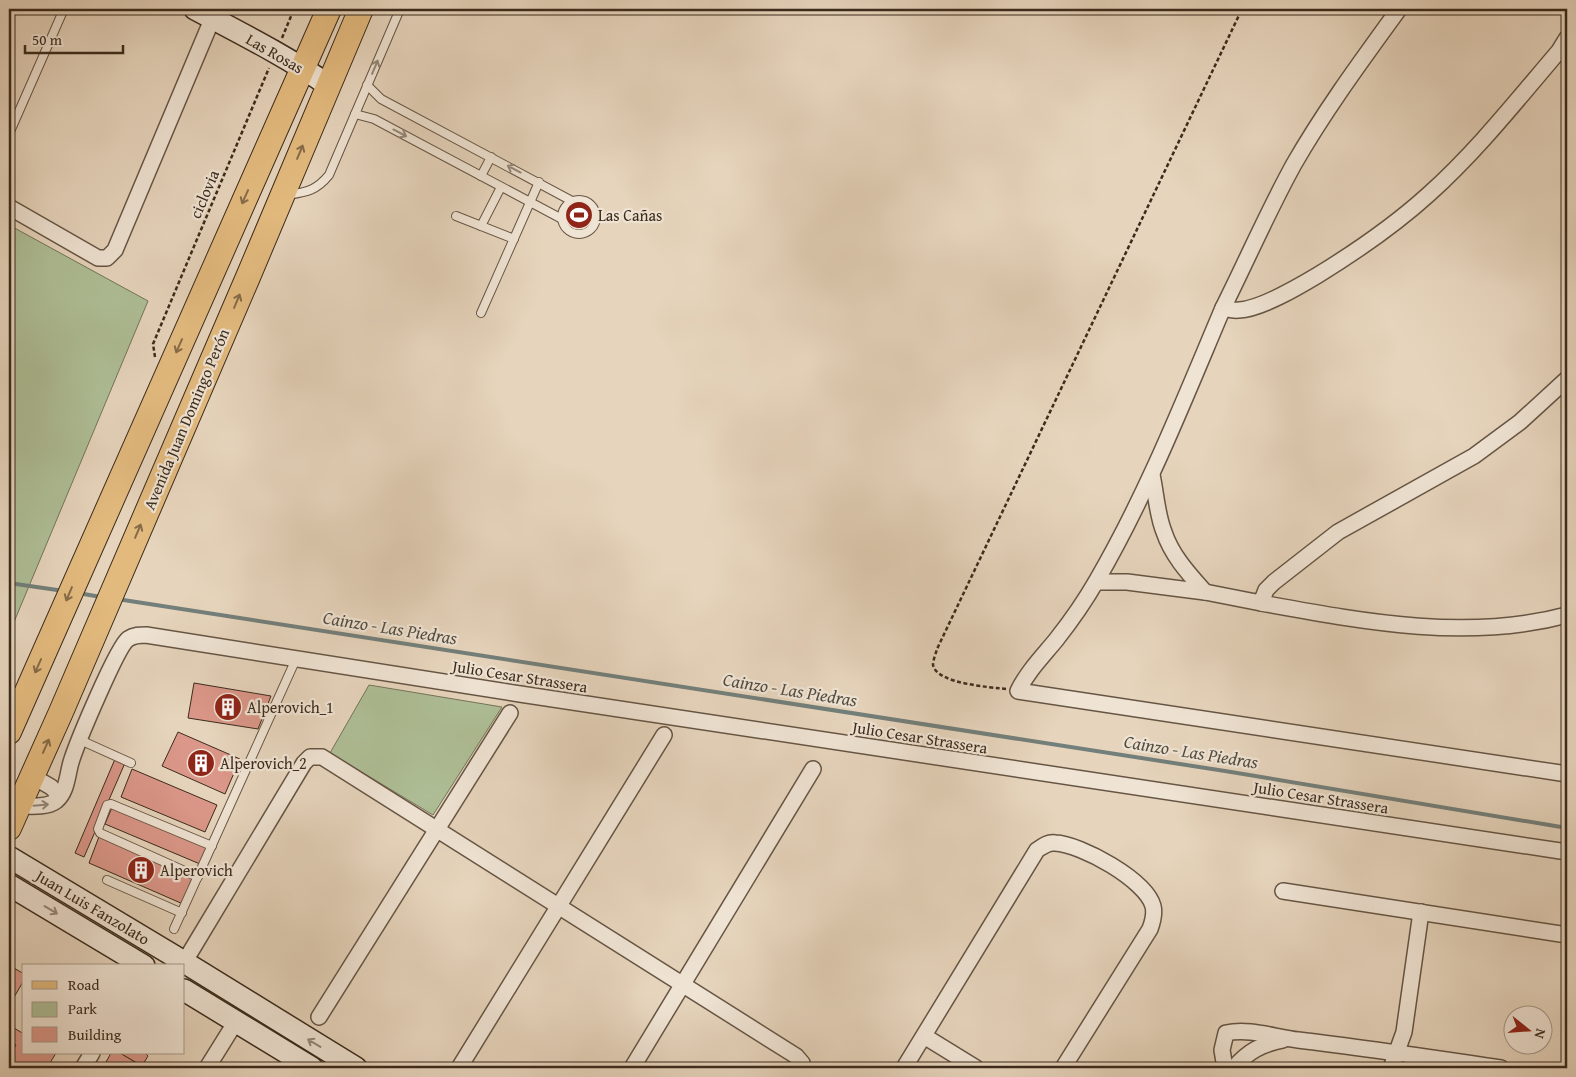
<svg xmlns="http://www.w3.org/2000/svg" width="1576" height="1077" viewBox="0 0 1576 1077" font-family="'Gentium Book Plus',serif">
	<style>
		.green { fill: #aebe96; stroke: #747459 }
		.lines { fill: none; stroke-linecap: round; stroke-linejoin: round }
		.stream { stroke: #737f7a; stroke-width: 4 }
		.building { fill: #db9789; stroke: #3b2b1c }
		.lane-casing { stroke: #654; stroke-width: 10 }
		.street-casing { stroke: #654; stroke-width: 18 }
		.secondary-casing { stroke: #3b2b1c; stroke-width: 24 }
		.primary-casing { stroke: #3b2b1c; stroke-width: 26 }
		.path { stroke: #3b2b1c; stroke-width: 2.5; stroke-dasharray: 4 2.5; stroke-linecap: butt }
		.lane { stroke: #efe3d3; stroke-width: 8 }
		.street { stroke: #efe3d3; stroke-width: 15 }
		.secondary { stroke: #efe3d3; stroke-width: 21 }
		.primary { stroke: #e3ba7e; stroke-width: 24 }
		.oneway { stroke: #958778 }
		.oneway2 { stroke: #876b48 }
		.labels { text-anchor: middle; stroke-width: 4.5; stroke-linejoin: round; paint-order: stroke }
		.street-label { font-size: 16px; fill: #3b2b1c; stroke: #efe3d3 }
		.poi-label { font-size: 16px; fill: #3b2b1c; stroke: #efe3d3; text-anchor: start }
		.water-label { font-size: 18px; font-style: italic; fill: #524e43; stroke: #efe3d3 }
	</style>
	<rect width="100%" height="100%" fill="#e6d4bc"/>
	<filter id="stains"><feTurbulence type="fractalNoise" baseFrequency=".004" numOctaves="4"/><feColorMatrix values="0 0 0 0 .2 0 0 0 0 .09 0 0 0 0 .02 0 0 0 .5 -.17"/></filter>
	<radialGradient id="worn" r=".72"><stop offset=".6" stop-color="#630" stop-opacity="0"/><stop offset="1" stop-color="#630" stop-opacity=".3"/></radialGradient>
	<g class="green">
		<polygon points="9,225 148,301 9,634"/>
		<polygon points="369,685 502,707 433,815 330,753"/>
	</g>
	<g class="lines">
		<g class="stream">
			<polyline points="9,583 64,591"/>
			<polyline points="78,593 101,597"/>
			<polyline points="117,599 1225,771 1567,828"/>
		</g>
	</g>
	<g class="building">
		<polygon points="194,683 271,696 258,729 188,718"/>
		<polygon points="178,732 240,759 225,794 162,766"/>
		<polygon points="115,759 125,763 84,857 75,853"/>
		<polygon points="132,769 217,805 205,832 121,797"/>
		<polygon points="113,805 207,846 200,864 105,824"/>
		<polygon points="100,834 193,876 183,904 89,863"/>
		<polygon points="9,965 24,974 24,980 9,1006"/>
		<polygon points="9,1025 24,1034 24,1053 56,1053 47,1068 9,1068 9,1057 16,1045 9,1040"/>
		<polygon points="111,1053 120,1053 142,1066 140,1068 116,1068 106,1062"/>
		<polygon points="120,1053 145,1053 148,1056 142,1066"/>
	</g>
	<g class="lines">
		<g class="lane-casing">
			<g id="lane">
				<polyline points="367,85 381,99 572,201"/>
				<polyline points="355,114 374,119 562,219"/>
				<polyline points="9,134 63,11"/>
				<polyline points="481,176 491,157"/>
				<path d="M287,195C306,192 316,191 329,175L400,9"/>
				<circle cx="579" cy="217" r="17"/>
				<polyline points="456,216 514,239"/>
				<polyline points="481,226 501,187"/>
				<polyline points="481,313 539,182"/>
				<polyline points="80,740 131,763"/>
				<polyline points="198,877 100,833 98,829 107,805 111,804 212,846"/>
				<polyline points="107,880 182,913"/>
				<polyline points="174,929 296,659"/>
			</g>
		</g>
		<g class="street-casing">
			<g id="street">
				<path d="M1567,38L1559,51C1517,100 1477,151 1429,194C1395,225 1357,251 1318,275C1298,287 1261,309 1239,310C1234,311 1228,309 1223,308C1184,400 1147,494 1097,580C1085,601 1071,621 1056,640C1042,657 1028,671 1018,691L1567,774"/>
				<polyline points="9,207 98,258 107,258 115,250 216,10"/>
				<path d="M1223,308C1247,260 1268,211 1294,164C1325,110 1362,60 1399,9"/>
				<path d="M1152,475C1156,493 1157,515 1164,532C1172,556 1189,574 1205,592"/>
				<polyline points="1097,582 1127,582 1205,592 1261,603 1266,590 1274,582 1338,532 1474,456 1520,422 1567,379"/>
				<path d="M1261,603C1360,621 1467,642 1567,615"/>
				<polyline points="32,776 51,787 60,796"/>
				<path d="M19,806C29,806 47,808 56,801C68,791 67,773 72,759C78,741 117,647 128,639C134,635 140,635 146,635L520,694L1567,852"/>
				<polyline points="1283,891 1567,935"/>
				<polyline points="182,966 304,763 310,757 322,757 796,1056 802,1063 800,1068"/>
				<polyline points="319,1017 510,713"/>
				<polyline points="924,1036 976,1068"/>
				<polyline points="83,1068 92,1053"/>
				<polyline points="207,1068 235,1023"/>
				<polyline points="459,1068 664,735"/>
				<polyline points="632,1068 813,769"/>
				<path d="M904,1068L1037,850C1043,846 1048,842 1055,843C1081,844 1146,880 1153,906C1155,914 1153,921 1150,929L1063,1068"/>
				<path d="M1225,1068L1222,1050L1226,1033C1249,1028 1274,1037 1298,1040C1366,1048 1433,1058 1501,1068"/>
				<path d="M1234,1068C1248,1051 1262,1044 1283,1040"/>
				<polyline points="1391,1068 1404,1032 1421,912"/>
			</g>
		</g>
		<g class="secondary-casing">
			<g id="secondary">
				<path d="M195,9C240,33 286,56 328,85"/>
				<polyline points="9,857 184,962 356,1068"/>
				<polyline points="9,885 144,966"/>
				<polyline points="184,990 312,1068"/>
			</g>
		</g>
		<g class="primary-casing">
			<g id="primary">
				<polyline points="9,732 329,9"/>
				<polyline points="9,828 61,712 248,277 361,9"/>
			</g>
		</g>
		<g class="path">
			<polyline points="282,38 294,9"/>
			<polyline points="155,357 153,344 269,68"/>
			<path d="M1006,689C990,687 937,684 933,665C933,660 936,653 937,649L1242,9"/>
		</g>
		<use href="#lane" class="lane"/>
		<use href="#street" class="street"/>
		<use href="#secondary" class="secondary"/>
		<use href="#primary" class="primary"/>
	</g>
	<defs><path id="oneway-shaft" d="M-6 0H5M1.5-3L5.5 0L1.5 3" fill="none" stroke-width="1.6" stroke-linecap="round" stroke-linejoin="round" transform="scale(1.25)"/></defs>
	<g class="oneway">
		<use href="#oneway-shaft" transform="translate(375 67) rotate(-67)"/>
		<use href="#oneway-shaft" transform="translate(400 133) rotate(28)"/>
		<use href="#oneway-shaft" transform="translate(514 169) rotate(-152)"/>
		<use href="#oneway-shaft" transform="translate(41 805) rotate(-5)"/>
		<use href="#oneway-shaft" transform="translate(51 910) rotate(31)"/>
		<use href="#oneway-shaft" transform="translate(314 1043) rotate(-149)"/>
	</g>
	<g class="oneway2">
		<use href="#oneway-shaft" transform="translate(300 152) rotate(-67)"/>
		<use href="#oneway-shaft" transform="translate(245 197) rotate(114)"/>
		<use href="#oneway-shaft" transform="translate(237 301) rotate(-67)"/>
		<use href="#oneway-shaft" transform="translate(179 346) rotate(114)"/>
		<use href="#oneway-shaft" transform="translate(138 531) rotate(-67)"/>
		<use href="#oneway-shaft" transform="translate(69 594) rotate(113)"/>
		<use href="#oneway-shaft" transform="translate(38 666) rotate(114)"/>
		<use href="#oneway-shaft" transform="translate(46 746) rotate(-66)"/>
	</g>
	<defs>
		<g id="stadium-disc" transform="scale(1.4375)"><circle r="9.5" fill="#8f2418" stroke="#efe3d3"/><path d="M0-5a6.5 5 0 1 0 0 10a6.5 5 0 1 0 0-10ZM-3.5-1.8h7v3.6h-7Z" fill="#fff"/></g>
		<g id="building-disc" transform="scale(1.4375)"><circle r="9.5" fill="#8f2418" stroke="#efe3d3"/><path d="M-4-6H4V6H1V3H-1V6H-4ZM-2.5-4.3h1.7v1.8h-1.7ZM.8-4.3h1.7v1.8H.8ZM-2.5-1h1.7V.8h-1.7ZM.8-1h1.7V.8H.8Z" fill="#fff"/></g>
	</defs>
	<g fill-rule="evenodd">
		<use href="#stadium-disc" x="579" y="215"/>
		<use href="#building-disc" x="228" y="707"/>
		<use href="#building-disc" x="201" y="763"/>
		<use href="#building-disc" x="141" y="870"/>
	</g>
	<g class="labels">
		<g class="street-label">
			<text transform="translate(275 53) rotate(30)" y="6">Las Rosas</text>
			<text transform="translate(204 194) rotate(-67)" y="6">ciclovia</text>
			<text transform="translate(186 419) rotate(-67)" y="6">Avenida Juan Domingo Perón</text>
			<text transform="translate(520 676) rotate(9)" y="6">Julio Cesar Strassera</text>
			<text transform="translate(920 737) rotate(9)" y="6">Julio Cesar Strassera</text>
			<text transform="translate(1321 797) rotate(9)" y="6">Julio Cesar Strassera</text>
			<text transform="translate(93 907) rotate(31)" y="6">Juan Luis Fanzolato</text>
		</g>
		<g class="poi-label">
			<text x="598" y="221">Las Cañas</text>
			<text x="247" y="713">Alperovich_1</text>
			<text x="220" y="769">Alperovich_2</text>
			<text x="160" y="876">Alperovich</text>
		</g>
		<g class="water-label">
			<text transform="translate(390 628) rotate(9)" y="6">Cainzo - Las Piedras</text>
			<text transform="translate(790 690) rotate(9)" y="6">Cainzo - Las Piedras</text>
			<text transform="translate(1191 752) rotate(9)" y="6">Cainzo - Las Piedras</text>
		</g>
	</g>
	<rect width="1576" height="1077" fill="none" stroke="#e6d4bc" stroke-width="30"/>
	<rect x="10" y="10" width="1556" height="1057" fill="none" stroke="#3b2b1c" stroke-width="2.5"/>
	<rect x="15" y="15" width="1546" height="1047" fill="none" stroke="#3b2b1c"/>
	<rect x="22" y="964" width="162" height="90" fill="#efe3d3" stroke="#a7998a"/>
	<rect x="32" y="981" width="25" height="8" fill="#e3ba7e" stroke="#a7998a"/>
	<text x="68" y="990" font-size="15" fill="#3b2b1c">Road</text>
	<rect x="32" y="1002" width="25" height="15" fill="#aebe96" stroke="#a7998a"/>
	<text x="68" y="1014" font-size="15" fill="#3b2b1c">Park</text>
	<rect x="32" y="1027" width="25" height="15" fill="#db9789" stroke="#a7998a"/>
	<text x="68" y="1040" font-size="15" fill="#3b2b1c">Building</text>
	<g transform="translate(1528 1030) rotate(107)"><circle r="24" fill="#efe3d3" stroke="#a7998a"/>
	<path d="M0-4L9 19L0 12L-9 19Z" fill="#8f2418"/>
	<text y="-8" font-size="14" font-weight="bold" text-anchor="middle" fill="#3b2b1c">N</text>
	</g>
	<path d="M25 45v8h98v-8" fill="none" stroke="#3b2b1c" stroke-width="2.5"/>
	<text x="32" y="45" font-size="15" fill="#3b2b1c" stroke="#efe3d3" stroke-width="4" paint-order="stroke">50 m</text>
	<rect width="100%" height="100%" filter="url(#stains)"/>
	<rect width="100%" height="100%" fill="url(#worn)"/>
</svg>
